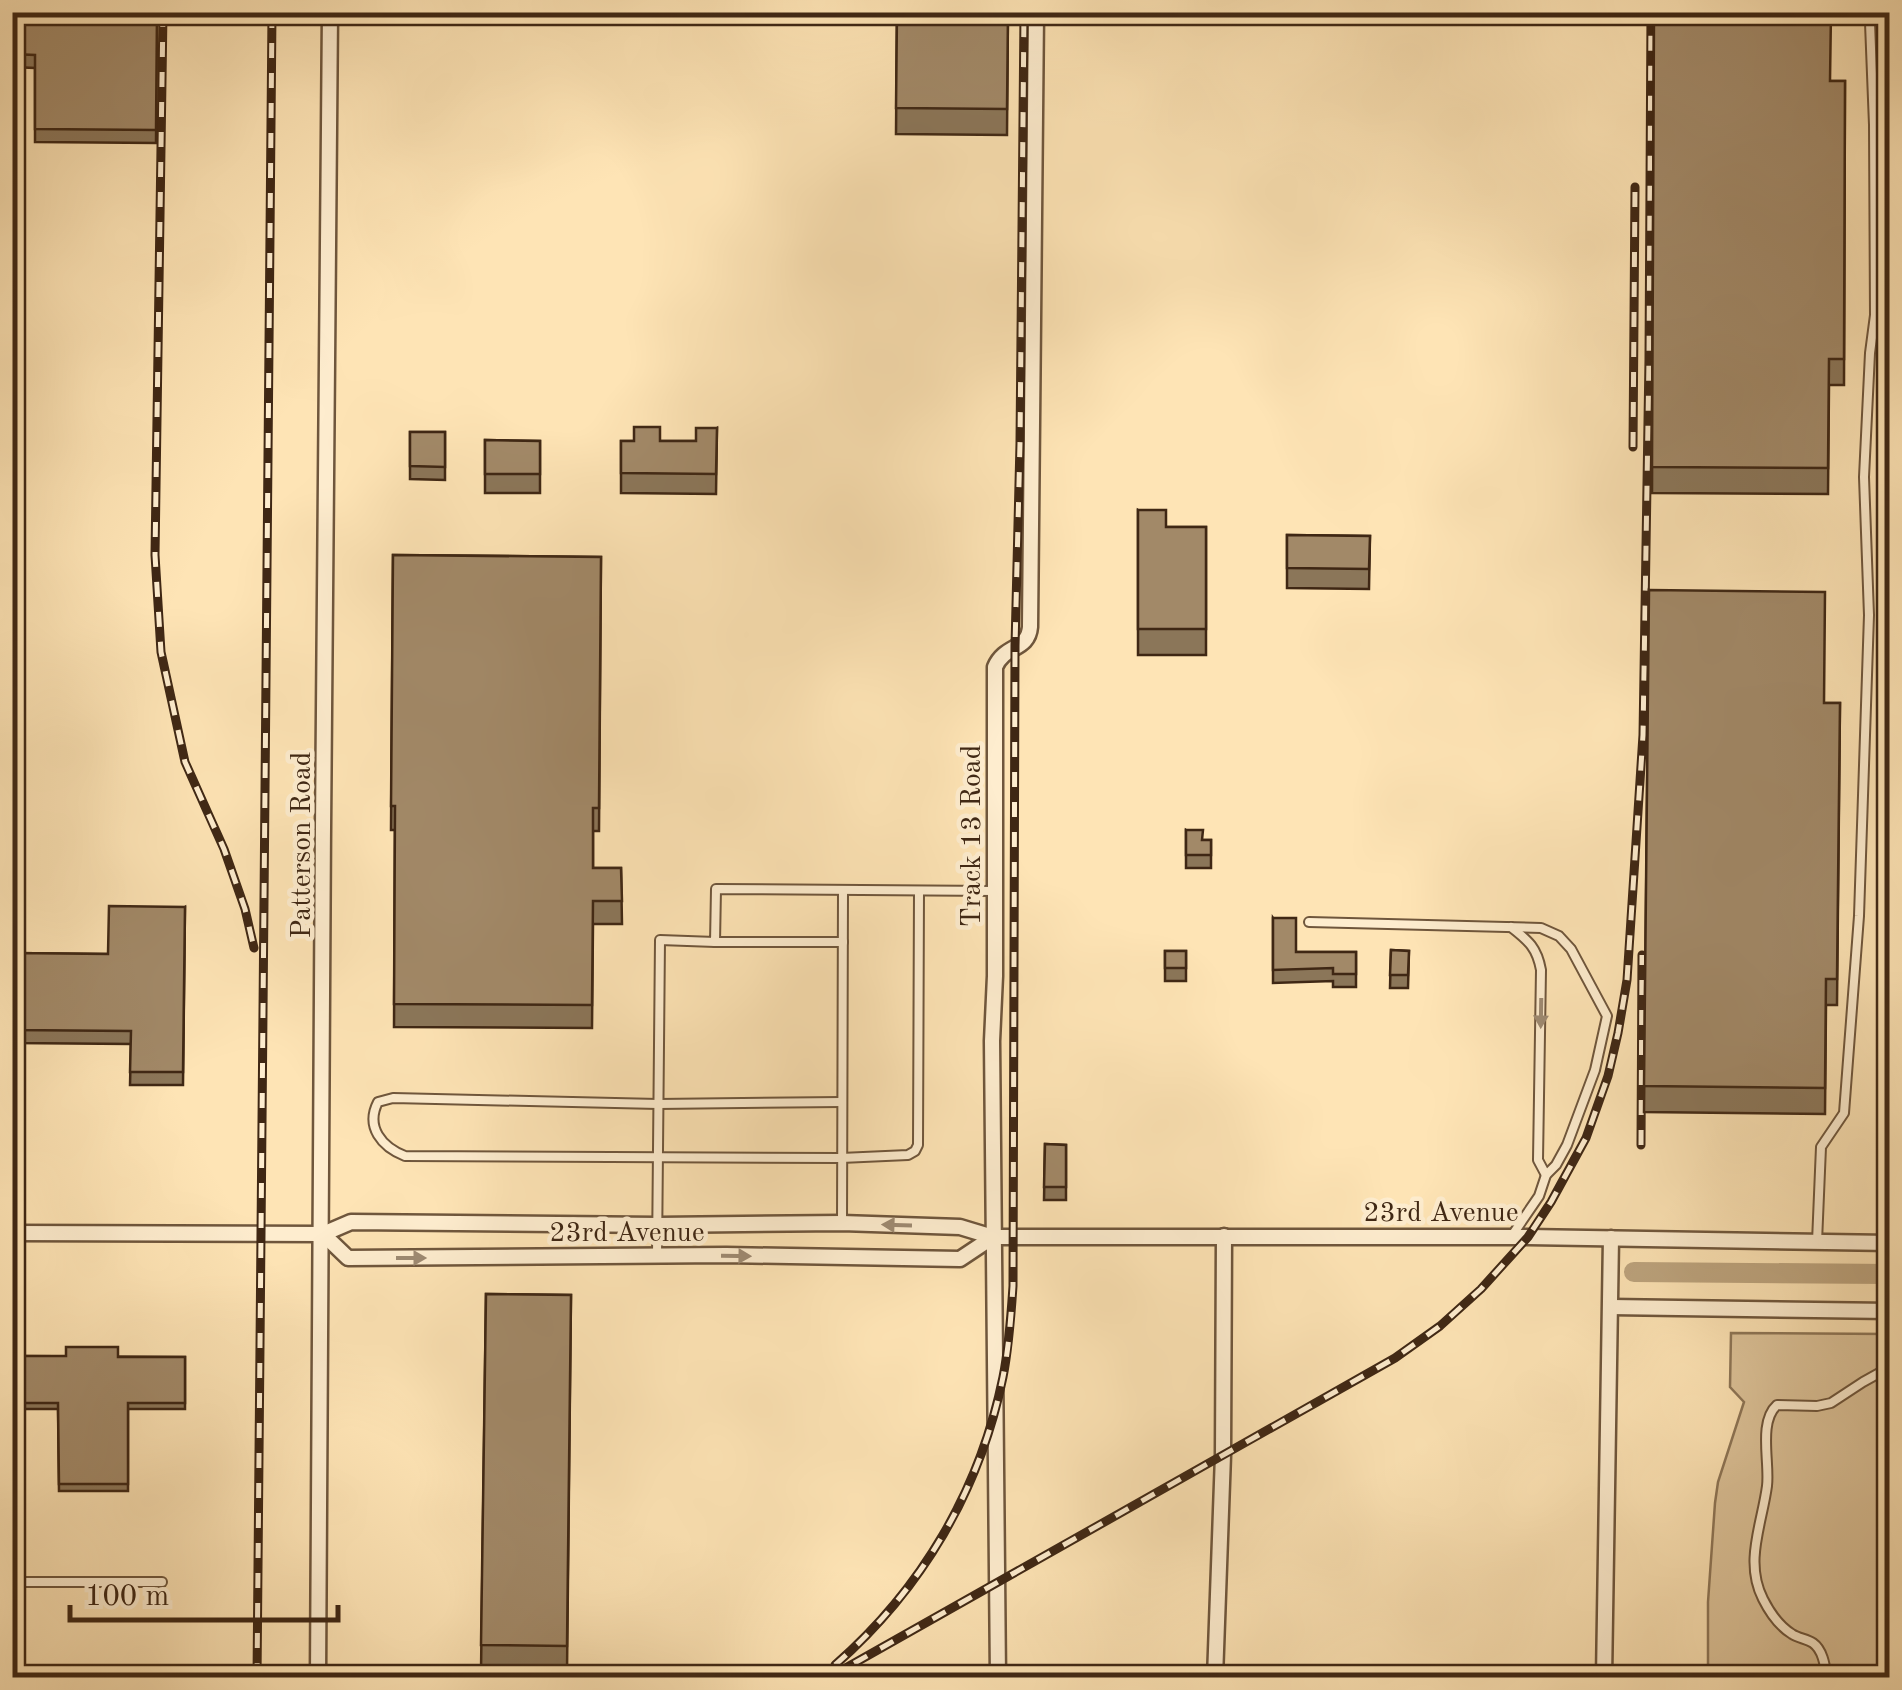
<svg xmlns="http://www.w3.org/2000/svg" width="1902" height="1690" viewBox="0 0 1902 1690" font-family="'Old Standard TT',serif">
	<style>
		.green { fill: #dec49a; stroke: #8e7657; stroke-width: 2.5 }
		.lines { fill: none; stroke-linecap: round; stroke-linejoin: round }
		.canal { stroke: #bda47e; stroke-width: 20 }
		.service-casing { stroke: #6f563c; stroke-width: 12 }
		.minor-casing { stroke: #6f563c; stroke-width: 19 }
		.service { stroke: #feedcf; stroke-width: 8 }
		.minor { stroke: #feedcf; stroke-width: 14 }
		.rail-casing { stroke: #3f2714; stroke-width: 9 }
		.rail { stroke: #feedcf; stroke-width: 5; stroke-dasharray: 15; stroke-linecap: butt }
		.wall { fill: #8b7659; stroke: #3f2714; stroke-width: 2.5 }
		.building { fill: #a28968; stroke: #3f2714; stroke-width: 2.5 }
		.oneway { fill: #9e8a72 }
		.labels { text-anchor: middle; stroke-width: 9; stroke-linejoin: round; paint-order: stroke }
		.street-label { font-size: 28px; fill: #3f2714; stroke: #feedcf }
	</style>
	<rect width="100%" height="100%" fill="#fee4b5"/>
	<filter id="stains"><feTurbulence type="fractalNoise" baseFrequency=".002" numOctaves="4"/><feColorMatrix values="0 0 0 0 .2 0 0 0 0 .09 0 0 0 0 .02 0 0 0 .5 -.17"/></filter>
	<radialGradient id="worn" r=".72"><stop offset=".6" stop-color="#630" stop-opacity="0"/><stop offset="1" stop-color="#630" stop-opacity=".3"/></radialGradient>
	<polygon class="green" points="1731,1333 1889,1334 1889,1677 1708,1678 1708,1602 1715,1503 1718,1482 1744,1402 1730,1387"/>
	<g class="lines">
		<polyline class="canal" points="1634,1272 1890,1274"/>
		<g class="service-casing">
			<g id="service">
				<polyline points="1309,922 1541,928 1559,936 1571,949 1607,1016 1595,1070 1567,1145 1556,1165 1546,1175 1539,1196 1511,1237"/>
				<path d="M1511,927C1529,941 1537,948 1541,970L1538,1160L1546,1175"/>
				<polyline points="715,942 843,942"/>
				<path d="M842,1102L658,1104L393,1098L378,1102C365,1127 382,1147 405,1156L841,1158L908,1155L915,1151L918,1145L919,891"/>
				<polyline points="842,1223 843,890"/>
				<polyline points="1817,1242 1821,1147 1844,1113 1859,916 1869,615 1864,477 1870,353 1875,315 1874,125 1870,23 1855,12"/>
				<polyline points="657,1255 660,940 715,942 716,889 995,891"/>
				<polyline points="12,1582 162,1582"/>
				<path d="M1827,1678C1825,1666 1823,1650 1813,1643C1807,1639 1798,1638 1792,1634C1779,1626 1770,1613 1763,1599C1744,1562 1762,1524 1767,1486C1770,1463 1758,1422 1777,1405L1817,1406L1831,1403L1863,1382L1890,1367"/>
			</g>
		</g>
		<g class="minor-casing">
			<g id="minor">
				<polyline points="12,1233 323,1234 351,1222 658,1225 842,1223 960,1227 993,1237 1528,1237 1890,1243"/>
				<polyline points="323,1234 348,1258 726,1255 960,1259 993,1237"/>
				<polyline points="1611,1307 1890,1311"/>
				<path d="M318,1678C324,1123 321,567 330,12"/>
				<path d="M998,1678L992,1041L995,976V667C1005,644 1028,651 1030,627L1036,12"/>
				<polyline points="1215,1678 1223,1455 1224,1236"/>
				<polyline points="1604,1678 1611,1238"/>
			</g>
		</g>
		<use href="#service" class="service"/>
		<use href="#minor" class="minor"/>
		<g class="rail-casing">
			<g id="rail">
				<polyline points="163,12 155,555 161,652 185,762 224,849 245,909 254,948"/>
				<polyline points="607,12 607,20"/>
				<polyline points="1633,447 1635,187"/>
				<polyline points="1641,1145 1642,955"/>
				<path d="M835,1665C922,1589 980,1490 1003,1377C1009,1347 1011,1316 1013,1286L1015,646L1020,443L1024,12"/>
				<polyline points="257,1678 272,12"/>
				<polyline points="828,1678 1395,1358 1440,1326 1481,1289 1528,1237 1551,1202 1586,1138 1608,1076 1618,1033 1627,980 1643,735 1649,359 1651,12"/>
			</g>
		</g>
		<use href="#rail" class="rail"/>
	</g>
	<g class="wall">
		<polygon points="12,12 157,12 156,143 35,142 35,68 12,67"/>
		<polygon points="897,12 1008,12 1007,135 896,134"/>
		<polygon points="1654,12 1831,81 1845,81 1844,385 1829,385 1828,494 1652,493"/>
		<polygon points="717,428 716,494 621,493 621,441 696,441"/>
		<polygon points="410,432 445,432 445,480 410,479"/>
		<polygon points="485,440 540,441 540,493 485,493"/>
		<polygon points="1138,510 1166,527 1206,527 1206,655 1138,655"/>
		<polygon points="1287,535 1370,536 1369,589 1287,588"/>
		<polygon points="393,555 601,557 599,831 593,831 593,868 621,868 622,924 593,924 592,1028 394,1027 395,830 391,830"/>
		<polygon points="1649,590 1824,703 1840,703 1837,1005 1826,1005 1825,1114 1644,1112"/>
		<polygon points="1186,830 1202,840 1211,840 1211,868 1186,868"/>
		<polygon points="185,907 183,1085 130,1085 131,1044 12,1043 12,953 108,954"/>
		<polygon points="1273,918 1296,952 1356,952 1356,987 1333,987 1333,981 1273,983"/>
		<polygon points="1391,950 1409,951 1408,988 1390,988"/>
		<rect x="1165" y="951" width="21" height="30"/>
		<polygon points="1045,1144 1066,1145 1066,1200 1044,1200"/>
		<polygon points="486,1294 571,1295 567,1672 481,1671"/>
		<polygon points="12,1356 185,1357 185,1409 128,1409 128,1491 59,1491 58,1409 12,1409"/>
	</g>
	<g class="building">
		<polygon points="12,12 157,12 156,130 35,129 35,55 12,54"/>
		<polygon points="897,12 1008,12 1007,109 896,108"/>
		<polygon points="1654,12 1831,12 1830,81 1845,81 1844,359 1829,359 1828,468 1652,467"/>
		<polygon points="634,427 660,427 660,441 696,441 696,428 717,428 716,474 621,473 621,441 634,441"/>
		<polygon points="410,432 445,432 445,467 410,466"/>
		<polygon points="485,440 540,441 540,474 485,474"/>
		<polygon points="1138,510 1166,510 1166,527 1206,527 1206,629 1138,629"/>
		<polygon points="1287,535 1370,536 1369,569 1287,568"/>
		<polygon points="393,555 601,557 599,808 593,808 593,868 621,868 622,901 593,901 592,1005 394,1004 395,806 391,806"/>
		<polygon points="1649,590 1825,592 1824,703 1840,703 1837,979 1826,979 1825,1088 1644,1086"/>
		<polygon points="1186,830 1203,830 1202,840 1211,840 1211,855 1186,855"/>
		<polygon points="109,906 185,907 183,1072 130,1072 131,1031 12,1030 12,953 108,954"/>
		<polygon points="1273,918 1296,918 1296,952 1356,952 1356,974 1333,974 1333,968 1273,970"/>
		<polygon points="1391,950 1409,951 1408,975 1390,975"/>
		<rect x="1165" y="951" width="21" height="17"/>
		<polygon points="1045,1144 1066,1145 1066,1187 1044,1187"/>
		<polygon points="486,1294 571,1295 567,1646 481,1645"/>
		<polygon points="66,1347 118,1347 118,1357 185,1357 185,1403 128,1403 128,1484 59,1484 58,1403 12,1403 12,1356 66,1356"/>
	</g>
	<defs><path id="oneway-solid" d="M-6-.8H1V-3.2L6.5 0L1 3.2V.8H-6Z" transform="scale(2.5)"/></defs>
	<g class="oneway">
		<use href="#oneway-solid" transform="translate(1541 1013) rotate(91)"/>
		<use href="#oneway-solid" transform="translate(897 1225) rotate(-178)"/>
		<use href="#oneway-solid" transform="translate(736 1256) rotate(1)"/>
		<use href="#oneway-solid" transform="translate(411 1258)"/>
	</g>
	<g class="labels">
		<g class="street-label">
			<text transform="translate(970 836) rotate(-90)" y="10">Track 13 Road</text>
			<text transform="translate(300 845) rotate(-90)" y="10">Patterson Road</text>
			<text x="1441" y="1221">23rd Avenue</text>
			<text x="627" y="1241">23rd Avenue</text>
		</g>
	</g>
	<rect width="1902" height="1690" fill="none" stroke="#fee4b5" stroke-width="50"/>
	<rect x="15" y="15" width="1872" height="1660" fill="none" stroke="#3f2714" stroke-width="5"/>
	<rect x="25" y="25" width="1852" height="1640" fill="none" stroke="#3f2714" stroke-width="2.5"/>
	<path d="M70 1605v15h268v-15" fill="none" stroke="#3f2714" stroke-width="5"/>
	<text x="85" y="1605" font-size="30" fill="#3f2714" stroke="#feedcf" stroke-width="8" paint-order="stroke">100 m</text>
	<rect width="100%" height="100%" filter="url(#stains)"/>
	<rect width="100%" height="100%" fill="url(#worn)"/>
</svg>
